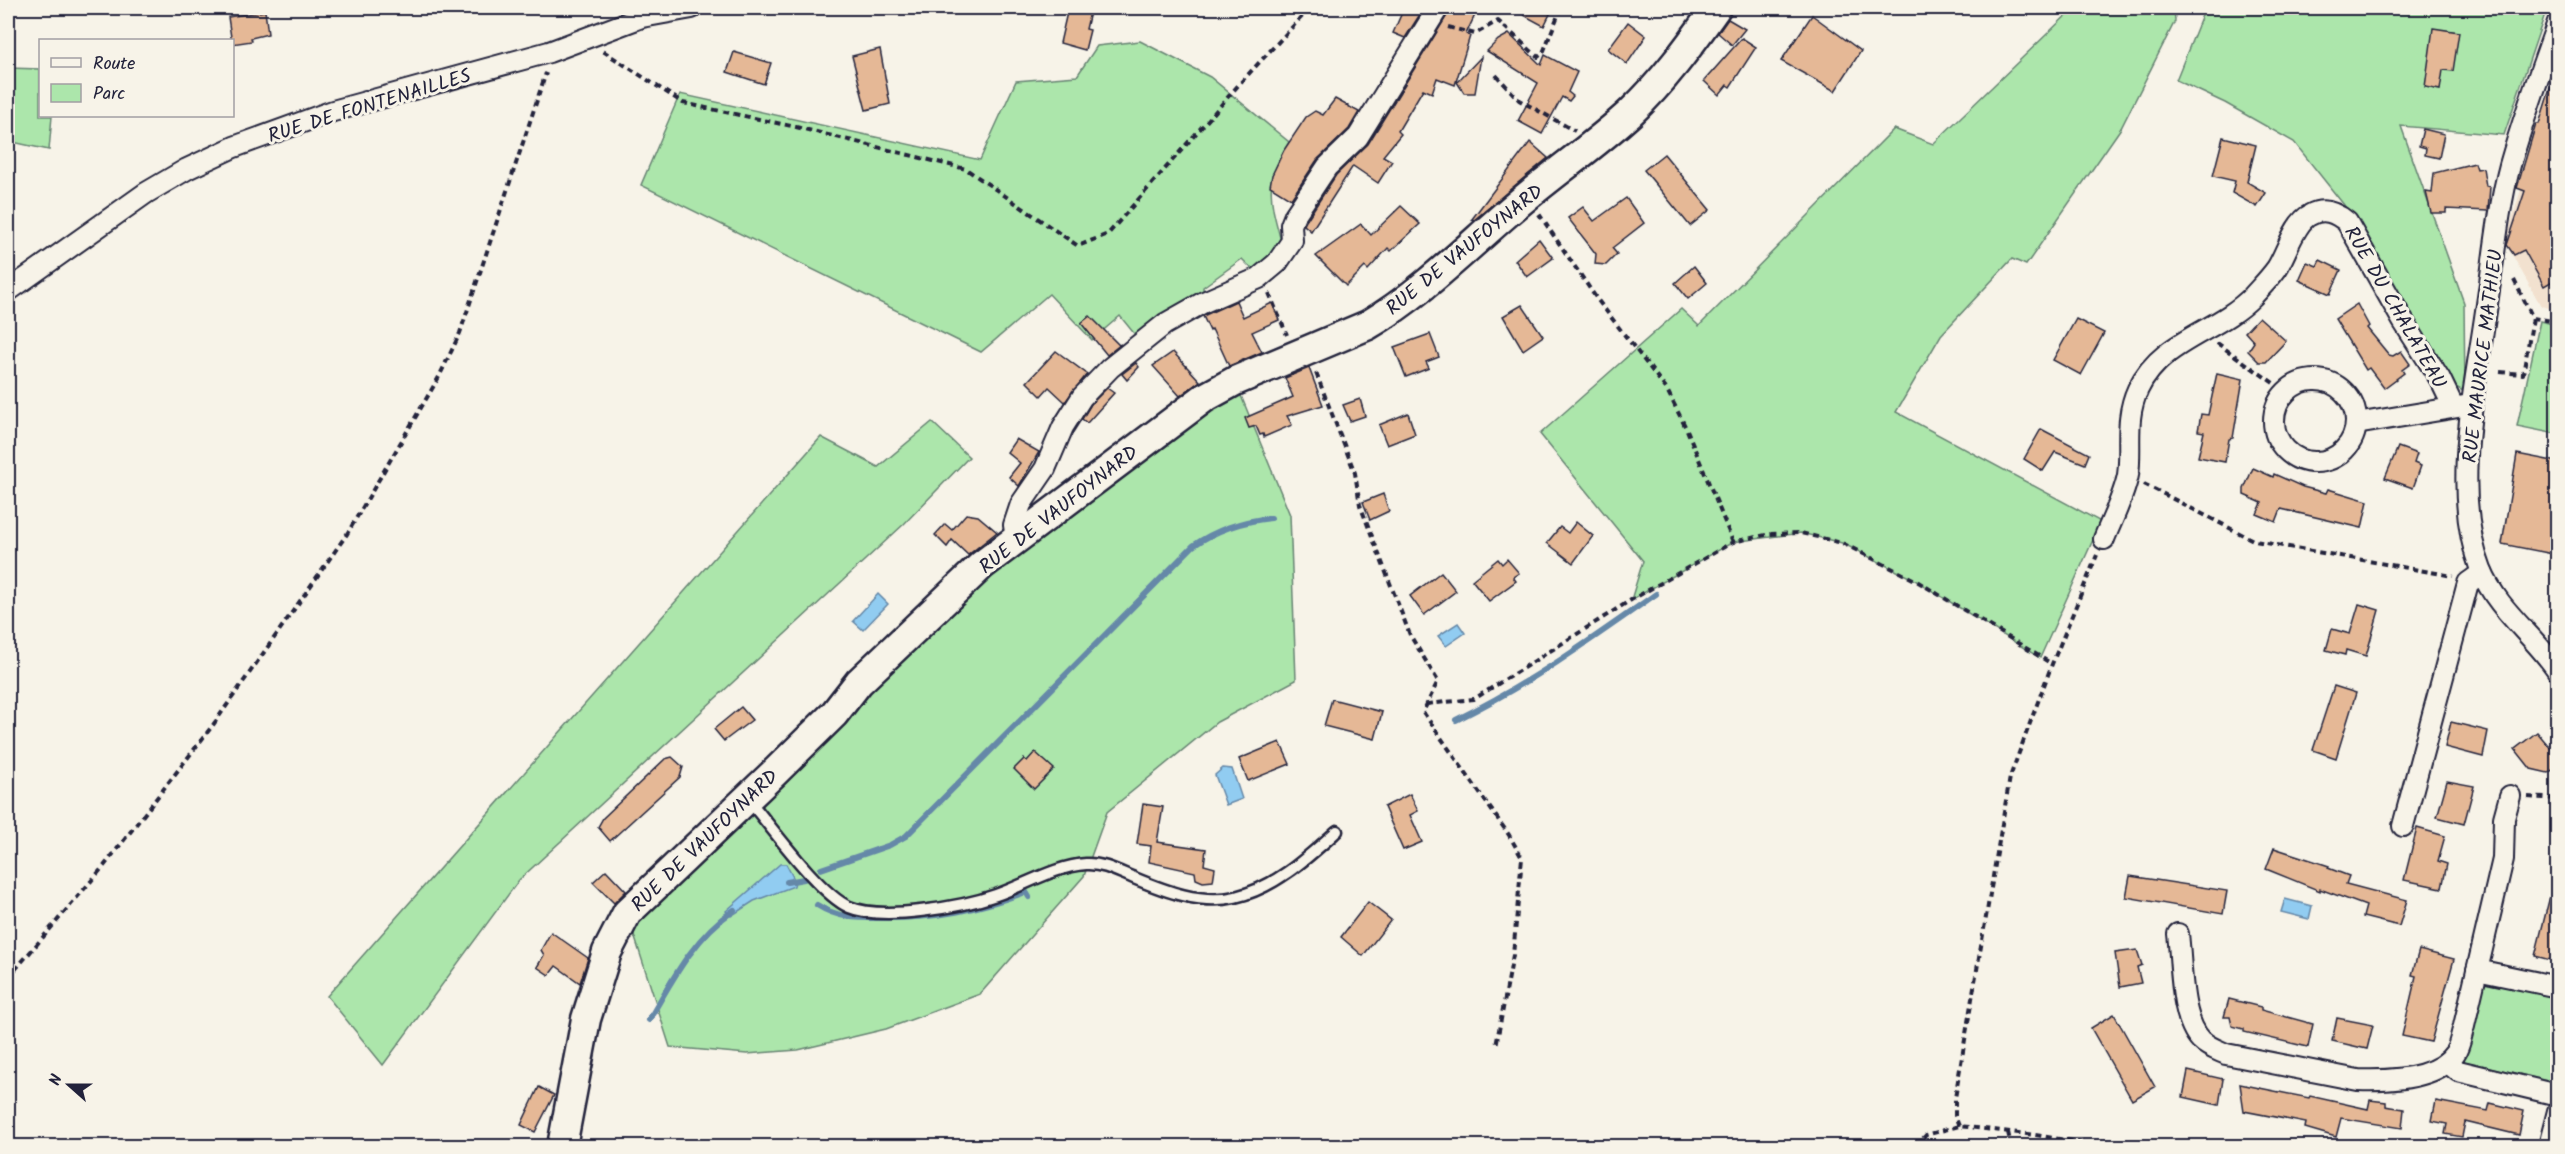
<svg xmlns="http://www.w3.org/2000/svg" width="2565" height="1154" viewBox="0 0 2565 1154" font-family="Kalam,sans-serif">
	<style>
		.built { fill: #f2e1cf }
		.green { fill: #ace6ab; stroke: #678473; stroke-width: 1.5 }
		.water { fill: #91ccf1; stroke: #6588a8; stroke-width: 1.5 }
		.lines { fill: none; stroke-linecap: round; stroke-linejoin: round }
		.stream { stroke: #6588a8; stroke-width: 6 }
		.building { fill: #e5b896; stroke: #22223b; stroke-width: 1.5 }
		.lane-casing { stroke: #22223b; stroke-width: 15 }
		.street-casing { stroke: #22223b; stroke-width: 24 }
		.secondary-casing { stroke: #22223b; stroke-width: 33 }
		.path { stroke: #22223b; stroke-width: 4; stroke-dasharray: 6 4.5; stroke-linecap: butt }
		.lane { stroke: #f7f3e8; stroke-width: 10 }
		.street { stroke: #f7f3e8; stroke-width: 20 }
		.secondary { stroke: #f7f3e8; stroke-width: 28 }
		.labels { text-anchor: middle; stroke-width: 6; stroke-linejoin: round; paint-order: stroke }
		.street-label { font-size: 20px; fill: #22223b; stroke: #f7f3e8 }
	</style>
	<rect width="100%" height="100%" fill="#f7f3e8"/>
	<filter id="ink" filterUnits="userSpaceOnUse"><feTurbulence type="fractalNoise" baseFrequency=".0167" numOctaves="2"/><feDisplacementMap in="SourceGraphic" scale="12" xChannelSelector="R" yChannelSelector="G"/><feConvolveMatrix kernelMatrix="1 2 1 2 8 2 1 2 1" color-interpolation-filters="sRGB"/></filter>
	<g filter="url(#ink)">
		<polygon class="built" points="2557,72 2557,310 2541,306 2505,242"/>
		<g class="green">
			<polygon points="2074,8 2174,8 2175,21 2121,128 2026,265 2012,259 1941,335 1896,412 2101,522 2040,658 1915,580 1842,543 1801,533 1733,542 1631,600 1643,561 1540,434 1681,309 1699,326 1894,129 1933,144"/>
			<polygon points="2205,8 2547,8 2504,135 2401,126 2464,303 2465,392 2450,384 2344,205 2294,142 2225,103 2176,80"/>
			<path d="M1140,41L1210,77L1289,142C1263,184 1270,199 1282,245L1255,272L1242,259L1203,287L1204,302L1141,342L1120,316L1092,340L1049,294L981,352L641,185L680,94L980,160L1016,81L1077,76L1097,46Z"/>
			<polygon points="8,68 40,69 40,116 52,116 49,150 8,141"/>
			<polygon points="2540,321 2557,325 2557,434 2517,426"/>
			<polygon points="1235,381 1290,515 1296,680 1217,722 1107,812 1084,876 980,994 886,1029 798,1050 747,1054 670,1047 627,913 893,651"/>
			<polygon points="932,422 969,457 904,524 519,880 383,1065 327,996 821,437 878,467"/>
			<polygon points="2482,982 2557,997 2558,1062 2553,1082 2463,1061"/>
		</g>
		<g class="water">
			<polygon points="878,594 888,604 863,630 853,621"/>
			<polygon points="1458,623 1465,633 1446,646 1438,636"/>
			<polygon points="1223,768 1232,769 1242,799 1226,805 1215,775"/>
			<polygon points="780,864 786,864 795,881 794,886 754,901 731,916 726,911"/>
			<polygon points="2285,899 2312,906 2309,919 2281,912"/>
		</g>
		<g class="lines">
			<g class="stream">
				<path d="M1456,720C1528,685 1591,640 1656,594"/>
				<path d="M821,869L890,845L906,836L1193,546C1217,529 1242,521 1271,518"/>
				<polyline points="787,882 804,879"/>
				<path d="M817,905C839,919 859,918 884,918C939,918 975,910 1026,892L1029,897"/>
				<path d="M649,1020C672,980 694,937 734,910"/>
			</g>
		</g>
		<g class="building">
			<polygon points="1068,8 1091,8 1086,29 1090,30 1085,50 1060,43"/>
			<polygon points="1404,8 1424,8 1405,38 1393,33"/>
			<polygon points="1450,8 1461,8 1475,15 1466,34 1470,36 1455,85 1437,78 1432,93 1423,89 1398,131 1401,134 1383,156 1392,161 1378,183 1353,166 1311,231 1304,225 1306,221 1336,175 1368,144 1448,14"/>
			<polygon points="1511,8 1553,8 1544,26"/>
			<polygon points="265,11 268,34 251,38 252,41 232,44 228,17"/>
			<polygon points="1812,15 1861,51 1835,91 1781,61"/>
			<polygon points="1728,19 1745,29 1732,45 1718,33"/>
			<polygon points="1628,22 1646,36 1627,64 1608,49"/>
			<polygon points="2433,28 2459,32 2453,71 2443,70 2440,90 2425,87"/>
			<polygon points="1509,34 1541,65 1545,55 1577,72 1568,92 1573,96 1569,101 1562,97 1542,134 1518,121 1538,83 1487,51 1498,40"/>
			<polygon points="1742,38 1756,47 1730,87 1727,85 1719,95 1704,81"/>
			<polygon points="880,49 890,104 866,110 852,56"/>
			<polygon points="734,52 771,63 764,84 727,72"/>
			<polygon points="1481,57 1475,93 1464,93 1457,82"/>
			<polygon points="2554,76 2558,76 2558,278 2544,286 2524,250 2514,255 2507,245 2525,191 2517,188 2536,124 2539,124"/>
			<polygon points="1335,99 1359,112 1349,129 1317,160 1291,199 1270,186 1272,175 1284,150 1306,117 1315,111 1323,115"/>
			<polygon points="2423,129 2444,134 2439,158 2425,155 2426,148 2419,146"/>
			<polygon points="2223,137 2256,145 2247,182 2266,193 2257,207 2232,193 2235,181 2213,176"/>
			<polygon points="1530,142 1548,158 1474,220 1472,219"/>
			<polygon points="1664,154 1710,210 1690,226 1644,170"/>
			<polygon points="2475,163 2477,169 2483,168 2486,186 2490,187 2488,211 2446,209 2446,213 2431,213 2426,192 2432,193 2434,173"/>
			<polygon points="1626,198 1644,223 1612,248 1617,254 1606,265 1595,264 1596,254 1568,218 1583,207 1594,221"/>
			<polygon points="1401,206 1420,224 1391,251 1388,248 1368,270 1365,267 1346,286 1316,256 1361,224 1371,235"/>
			<polygon points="1539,239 1553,258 1527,277 1515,260"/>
			<polygon points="2320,260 2341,270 2330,294 2299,280 2307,262 2317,266"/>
			<polygon points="1694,266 1707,283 1688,299 1675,283"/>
			<polygon points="1236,301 1243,317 1272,303 1279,320 1252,332 1262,352 1229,366 1212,329 1210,331 1203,316"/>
			<polygon points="2357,304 2369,326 2367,328 2389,355 2393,356 2401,351 2410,364 2402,370 2404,373 2384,388 2369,368 2366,370 2335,319"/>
			<polygon points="1522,305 1543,336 1523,350 1503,316"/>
			<polygon points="1090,316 1119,345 1121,344 1107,355 1081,323"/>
			<polygon points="2259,317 2286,341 2266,362 2259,362 2248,351 2254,342 2245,332"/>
			<polygon points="2076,319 2104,333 2081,375 2053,360"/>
			<polygon points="1430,334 1439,357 1426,362 1429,368 1406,377 1394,347"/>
			<polygon points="1056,351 1087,374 1065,402 1049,387 1041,396 1027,382"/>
			<polygon points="1173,352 1200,381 1180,396 1153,366"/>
			<polygon points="1136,363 1139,367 1127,380 1122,374"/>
			<polygon points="1309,368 1323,405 1287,416 1292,425 1264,437 1263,434 1260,435 1256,426 1249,428 1245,418 1293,397 1285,378"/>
			<polygon points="2217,373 2243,379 2233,438 2229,439 2225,462 2198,457 2204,432 2198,431 2201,414 2208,415"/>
			<polygon points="1107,388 1114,393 1087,423 1082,419 1091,404"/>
			<polygon points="1360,399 1365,416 1350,421 1343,405"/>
			<polygon points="1408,413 1415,434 1387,445 1379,425"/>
			<polygon points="2041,429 2089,454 2085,464 2055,452 2043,471 2024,459"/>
			<polygon points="1016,439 1039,452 1019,486 1009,477 1020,463 1007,452"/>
			<polygon points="2398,447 2417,454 2414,463 2421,466 2413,488 2385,478"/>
			<polygon points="2517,454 2558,462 2558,555 2502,544"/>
			<polygon points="2253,468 2273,477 2274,474 2303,487 2326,493 2328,489 2368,501 2362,528 2281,509 2276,522 2257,514 2262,503 2244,495 2244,489"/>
			<polygon points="1383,494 1389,511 1370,520 1363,502"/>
			<polygon points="966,514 978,516 997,532 968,555 952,540 947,547 935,535 945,524 952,530"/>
			<polygon points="1576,522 1593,536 1573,563 1547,543 1560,527 1568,533"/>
			<polygon points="1498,559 1502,564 1507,559 1519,573 1513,577 1516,581 1489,601 1472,580"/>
			<polygon points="1441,572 1456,591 1424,615 1410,596"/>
			<polygon points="2359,604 2379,610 2366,656 2346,650 2345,655 2326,650 2332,629 2350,634"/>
			<polygon points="2334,686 2356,693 2336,758 2313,750"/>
			<polygon points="1332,699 1382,712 1375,739 1324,726"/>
			<polygon points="741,707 752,720 724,741 714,729"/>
			<polygon points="2451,722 2488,731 2483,757 2445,747"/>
			<polygon points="2537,732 2558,757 2558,766 2548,773 2531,769 2515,749"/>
			<polygon points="1280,742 1290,764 1248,781 1239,759"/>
			<polygon points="1035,752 1054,769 1034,789 1014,769 1024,759 1027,761"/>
			<polygon points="672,757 683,767 680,777 610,841 598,827 603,818 665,759"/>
			<polygon points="2447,781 2474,786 2464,824 2437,817"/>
			<polygon points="1410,794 1418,811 1410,815 1422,842 1403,850 1384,807"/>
			<polygon points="1143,804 1163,807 1157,842 1206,849 1204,865 1215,868 1213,881 1203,882 1196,879 1195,872 1149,862 1151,846 1137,844"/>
			<polygon points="2417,828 2445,836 2438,861 2447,864 2442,888 2404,880"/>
			<polygon points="2274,848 2329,866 2328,868 2349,876 2346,884 2407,900 2399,926 2363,917 2366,906 2320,889 2320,891 2266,869"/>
			<polygon points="606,870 626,891 614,903 593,882"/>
			<polygon points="2130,876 2227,891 2223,914 2126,897"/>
			<polygon points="2552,888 2558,889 2558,962 2535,956"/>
			<polygon points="1368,902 1391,920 1363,956 1341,937"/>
			<polygon points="551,932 588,958 580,983 556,966 549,975 537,967 544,955 541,950"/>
			<polygon points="2137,950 2142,965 2137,967 2141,983 2120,987 2115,953"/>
			<polygon points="2419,950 2454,959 2431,1042 2402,1036 2416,976 2412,975"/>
			<polygon points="2229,999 2261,1007 2261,1010 2313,1024 2308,1047 2244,1032 2244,1029 2232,1026 2230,1017 2224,1017"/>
			<polygon points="2114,1014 2155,1087 2132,1100 2091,1028"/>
			<polygon points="2337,1018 2373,1025 2367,1049 2332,1041"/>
			<polygon points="2188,1071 2223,1079 2219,1105 2183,1097"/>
			<polygon points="2240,1084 2309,1098 2310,1096 2368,1109 2370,1100 2386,1102 2386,1106 2404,1109 2402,1128 2341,1118 2336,1137 2305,1128 2306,1123 2244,1111"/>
			<polygon points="539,1087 554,1095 535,1132 521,1125"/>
			<polygon points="2436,1101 2488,1111 2490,1103 2524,1111 2519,1135 2465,1122 2462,1137 2445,1134 2447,1124 2432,1121"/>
		</g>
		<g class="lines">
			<g class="lane-casing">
				<path id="lane" d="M747,798C770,825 819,894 849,907C882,921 962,907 996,895C1025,885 1056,866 1086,864C1103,863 1119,872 1134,878C1165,891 1201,905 1235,897C1275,888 1307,858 1337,831"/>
			</g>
			<g class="street-casing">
				<g id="street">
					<path d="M2558,22C2541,69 2524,116 2510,165C2498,210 2494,258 2487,304C2476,385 2450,491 2481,570C2497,610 2534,635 2558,671"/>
					<polyline points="8,291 146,193 187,169 234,147 333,111 549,52 642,17 692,8"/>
					<circle cx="2315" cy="421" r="41"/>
					<polyline points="2356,424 2464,406"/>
					<polyline points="1016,539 1014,525 1021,504 1045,469 1063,427 1082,397 1110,368 1165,324 1204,302 1259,278 1277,263 1292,241 1291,225 1295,215 1327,167 1358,137 1438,8"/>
					<path d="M2104,539C2112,519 2124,496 2128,475C2132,446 2124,419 2138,389C2162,339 2217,333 2253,296C2261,287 2270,278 2277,268C2286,254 2295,222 2310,215C2324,207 2336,213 2347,222L2403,321L2440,379L2453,406"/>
					<polyline points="2403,826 2468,583 2482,573"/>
					<path d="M2178,934C2182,965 2180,1018 2201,1040C2208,1047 2217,1050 2226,1054L2358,1080C2387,1081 2437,1080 2455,1053C2460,1046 2461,1035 2464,1026L2503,859L2504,818L2510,796"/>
					<polyline points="2477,970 2558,987"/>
					<polyline points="2447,1062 2458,1071 2558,1095"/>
					<polyline points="2549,1146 2558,1111"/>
				</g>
			</g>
			<g class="secondary-casing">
				<path id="secondary" d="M562,1146L586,1019L607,952L627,913L774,773L834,714L859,682L982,565L1204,398L1235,381L1368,325C1421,294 1466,248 1513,208C1551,175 1593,147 1630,113C1663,82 1690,45 1716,8"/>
			</g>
			<g class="path">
				<polyline points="1448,27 1475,34 1498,21 1538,57 1543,53 1561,8"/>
				<polyline points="603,51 683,103 796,127 966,169 1078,246 1108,234 1242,81 1310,8"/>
				<polyline points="1496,75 1519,100 1575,131"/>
				<polyline points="1539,214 1597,299 1667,390 1687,430 1733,542"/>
				<polyline points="2514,280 2533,318 2558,322"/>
				<polyline points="1269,293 1287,335"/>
				<polyline points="2217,343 2286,392"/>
				<polyline points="2500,372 2523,374 2533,318"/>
				<polyline points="1316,373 1355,473 1360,505 1410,635 1438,681 1423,712 1509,835 1522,858 1513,955 1496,1046"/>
				<polyline points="2144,484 2255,541 2453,576"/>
				<polyline points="1427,704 1474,699 1631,600 1733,542 1770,534 1801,533 1842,543 1915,580 2052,664"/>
				<polyline points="2528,797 2558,799"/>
				<polyline points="8,978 104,866 213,725 347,534 439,377 460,333 546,73"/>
				<polyline points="1959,1126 1955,1116 1955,1098 2010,777 2052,664 2097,555"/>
				<polyline points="2008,1132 2011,1146"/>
				<polyline points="1916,1146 1926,1135 1959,1126 2035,1135 2103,1146"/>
			</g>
			<use href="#lane" class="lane"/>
			<use href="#street" class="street"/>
			<use href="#secondary" class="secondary"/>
		</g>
	</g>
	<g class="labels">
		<g class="street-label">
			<text transform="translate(369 105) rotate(-17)" y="7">RUE DE FONTENAILLES</text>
			<text transform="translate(1464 249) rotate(-39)" y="7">RUE DE VAUFOYNARD</text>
			<text transform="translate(2396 307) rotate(60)" y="7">RUE DU CHALATEAU</text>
			<text transform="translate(2482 356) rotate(-83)" y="7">RUE MAURICE MATHIEU</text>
			<text transform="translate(1058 509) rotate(-38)" y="7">RUE DE VAUFOYNARD</text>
			<text transform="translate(704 840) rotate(-44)" y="7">RUE DE VAUFOYNARD</text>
		</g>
	</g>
	<rect width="2565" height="1154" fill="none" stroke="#f7f3e8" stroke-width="30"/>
	<rect x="15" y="15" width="2535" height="1124" fill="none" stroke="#22223b" stroke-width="2" filter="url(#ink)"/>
	<rect x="39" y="39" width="195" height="78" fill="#f7f3e8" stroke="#a29fa3" stroke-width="1.5"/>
	<rect x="51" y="58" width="30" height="9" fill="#f7f3e8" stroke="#a29fa3" stroke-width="1.5"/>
	<text x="93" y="69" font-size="18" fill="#22223b">Route</text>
	<rect x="51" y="84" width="30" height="18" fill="#ace6ab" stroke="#a29fa3" stroke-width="1.5"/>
	<text x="93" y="99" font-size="18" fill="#22223b">Parc</text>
	<g transform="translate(69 1085) rotate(291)" stroke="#f7f3e8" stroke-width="4.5" paint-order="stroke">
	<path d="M0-4.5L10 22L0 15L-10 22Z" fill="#22223b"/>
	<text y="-9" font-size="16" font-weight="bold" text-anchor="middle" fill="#22223b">N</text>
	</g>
</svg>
